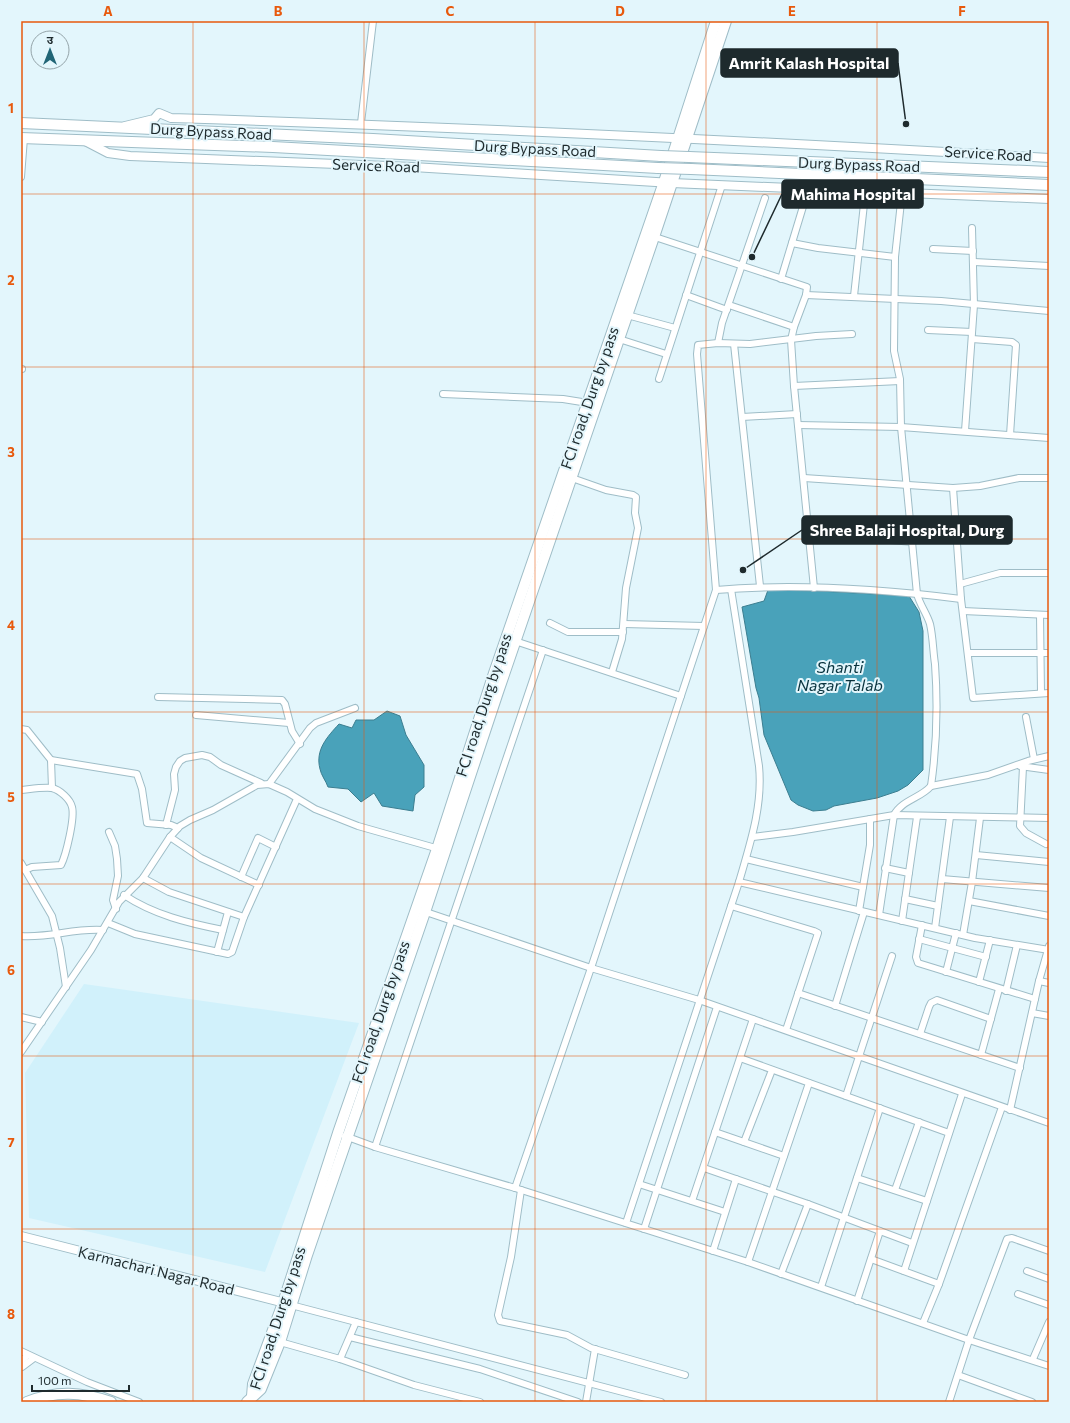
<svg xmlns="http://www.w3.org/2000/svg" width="1070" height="1423" viewBox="0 0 1070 1423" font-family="Commissioner,'Noto Sans Devanagari',sans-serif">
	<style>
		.built { fill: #d1f1fb }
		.water { fill: #49a2ba; stroke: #3c7e90 }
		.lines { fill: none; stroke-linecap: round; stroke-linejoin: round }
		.minor-casing { stroke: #9fbdc7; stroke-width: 8 }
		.tertiary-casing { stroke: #9fbdc7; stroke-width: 10 }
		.primary-casing { stroke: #9fbdc7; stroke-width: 12 }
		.trunk-casing { stroke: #9fbdc7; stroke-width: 12 }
		.minor { stroke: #fff; stroke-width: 6 }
		.tertiary { stroke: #fff; stroke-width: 8 }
		.primary { stroke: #fff; stroke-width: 10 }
		.trunk { stroke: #fff; stroke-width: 10 }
		.trunk-bridge-casing { stroke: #9fbdc7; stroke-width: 12; stroke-linecap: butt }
		.trunk-bridge { stroke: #fff; stroke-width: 10 }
		.grid { fill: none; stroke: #e8590c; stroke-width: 1; stroke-opacity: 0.55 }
		.labels { text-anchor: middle; stroke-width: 4; stroke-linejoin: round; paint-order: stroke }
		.street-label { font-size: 15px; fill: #1e2a2d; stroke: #e3f6fc }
		.water-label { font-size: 16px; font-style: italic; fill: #08333e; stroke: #e3f6fc }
		.leader { fill: none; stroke: #1e2a2d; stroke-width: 1.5 }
		.callout-dot { fill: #1e2a2d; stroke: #e3f6fc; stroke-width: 1.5 }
		.callout { fill: #1e2a2d; stroke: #1e2a2d; stroke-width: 1.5 }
		.callout-label { font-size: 16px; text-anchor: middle; font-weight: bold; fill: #fff }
		.neatline { fill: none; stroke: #e8590c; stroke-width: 1.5 }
		.grid-label { font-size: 13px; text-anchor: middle; font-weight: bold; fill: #e8590c }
	</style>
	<rect width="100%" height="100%" fill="#e3f6fc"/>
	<polygon class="built" points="84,984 359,1023 265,1272 29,1218 25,1073"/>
	<g class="water">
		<polygon points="768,590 819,591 909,596 919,612 923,631 923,770 908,785 898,791 877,798 834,806 826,810 813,811 798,805 791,800 764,735 759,698 756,688 742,607 764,601"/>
		<path d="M387,711L400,716L406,735L424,765V787L415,795L413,811L382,806L374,793L361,802L348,789L328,787C326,781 321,775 320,769C315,750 327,737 339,724L352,728L356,720H374Z"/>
	</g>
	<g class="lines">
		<g class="minor-casing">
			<g id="minor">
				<polyline points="361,123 373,21"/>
				<polyline points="21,177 24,138"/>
				<polyline points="652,236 807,287 806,295 794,327 791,340 794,386 814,588"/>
				<polyline points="792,243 818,248 895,257"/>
				<polyline points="933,249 973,251"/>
				<polyline points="974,262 1049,266"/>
				<polyline points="781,279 805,200"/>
				<polyline points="686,295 727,310"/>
				<polyline points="806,295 941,301 1049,311"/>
				<polyline points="854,296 864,204"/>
				<polyline points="729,305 794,327"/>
				<polyline points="627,315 675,328"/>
				<polyline points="928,330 972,332"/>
				<polyline points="619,339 666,354"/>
				<polyline points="972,339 1012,342 1016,345 1010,435"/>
				<polyline points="718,343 722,323 765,198"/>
				<polyline points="734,344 760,586"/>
				<polyline points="21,369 22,369"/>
				<polyline points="659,379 722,185"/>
				<polyline points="794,386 900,381"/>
				<polyline points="443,394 563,399 588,403"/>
				<polyline points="742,417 797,414"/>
				<polyline points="798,425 901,427 1049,438"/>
				<polyline points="965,431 974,305 972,228"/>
				<polyline points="569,477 606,490 633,495 636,497 635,513 638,528 626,588 622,639 612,672"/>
				<polyline points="804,478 953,488 980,486 1019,478 1049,478"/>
				<polyline points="953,488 961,599 973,698 1049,693"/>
				<polyline points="810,535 834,535 913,542"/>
				<polyline points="960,584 1000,573 1049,573"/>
				<path d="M716,590C797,583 881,589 961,599"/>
				<polyline points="963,611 1049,615"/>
				<polyline points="1040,615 1041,693"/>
				<polyline points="550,623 568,632 623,632"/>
				<polyline points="624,624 704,626"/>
				<polyline points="515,641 681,696"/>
				<polyline points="969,653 1049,653"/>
				<polyline points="158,697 282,700 285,704 292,731 300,744"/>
				<polyline points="196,715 289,723"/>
				<polyline points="1026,717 1034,759"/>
				<polyline points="21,729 27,730 51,760 52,788"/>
				<polyline points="51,760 137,774 142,789 147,823 171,825 178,828"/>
				<polyline points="1020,766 1049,770"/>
				<polyline points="1023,767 1020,826 1026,833 1046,844"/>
				<polyline points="269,784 310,728 316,723 355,708"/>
				<polyline points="931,786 988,775 1028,761 1049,756"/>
				<path d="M21,790C31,789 43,787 52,788C60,790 70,799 72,807C75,818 66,855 61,865L32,867L25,870"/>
				<polyline points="166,825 175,790 174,774 176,767 180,761 185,758 202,755 210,757 221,765 261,783"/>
				<polyline points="109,832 115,846 117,859 118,876 113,900 116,909"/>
				<polyline points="170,837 201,858 259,885"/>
				<polyline points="753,837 793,832 894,815 1049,818"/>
				<polyline points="976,855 1049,862"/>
				<polyline points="746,859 863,887"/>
				<polyline points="21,863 52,916 60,948 66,987"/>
				<polyline points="885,868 909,873"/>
				<polyline points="241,877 258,838 276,847"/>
				<polyline points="143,878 169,892 244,917"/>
				<polyline points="942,879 1049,888"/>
				<polyline points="739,882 975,938 1049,950"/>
				<path d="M124,895C154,915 188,923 223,930"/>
				<polyline points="905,899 938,906"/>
				<polyline points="969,901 1049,916"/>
				<polyline points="731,906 814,931 818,933 786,1030"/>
				<polyline points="423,911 591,968 699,1000 1049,1123"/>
				<polyline points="859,911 870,845 870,819"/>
				<path d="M879,915L894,815C902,800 921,798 931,786C937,744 938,706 935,664C933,651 933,637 930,624C927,614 920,605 917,594L901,427L900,379L894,351L895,257L902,193"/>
				<polyline points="902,921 917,817"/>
				<polyline points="108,923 135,934 228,954 232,952 244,917 297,799"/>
				<polyline points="922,925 916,957 918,963 1035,999"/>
				<polyline points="935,928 950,817"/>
				<polyline points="963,935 972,882 980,818"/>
				<path d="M21,936C51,938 73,928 103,930"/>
				<polyline points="919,939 986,957"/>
				<polyline points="217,952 228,912"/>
				<polyline points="946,972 956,933"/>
				<polyline points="1039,981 1049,983"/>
				<polyline points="979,982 990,940"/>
				<polyline points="1006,991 1017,945"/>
				<polyline points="798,993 1020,1068"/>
				<polyline points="835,1006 864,912"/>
				<polyline points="1032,1013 1049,1016"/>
				<polyline points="21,1017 42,1022"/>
				<polyline points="920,1034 929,1007 931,1003 937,1000 991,1019"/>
				<polyline points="21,1052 91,950 119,902 143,878 170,837 180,826 190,820 213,810 257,785 269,784 287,792 315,809 358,826 439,849"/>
				<polyline points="981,1055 999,989"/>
				<polyline points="740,1058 949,1133"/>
				<polyline points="846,1096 892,956"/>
				<polyline points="1010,1110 1039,981 1049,946"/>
				<polyline points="715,1132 784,1156"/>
				<polyline points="345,1136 375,1147 515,1188 748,1262 969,1340 1049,1366"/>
				<polyline points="744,1142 772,1070"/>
				<polyline points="375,1147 543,650"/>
				<polyline points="704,1168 808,1204 912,1243"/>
				<polyline points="857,1178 927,1201"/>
				<polyline points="639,1184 725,1212"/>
				<polyline points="515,1188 591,968 716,590 697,354 698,345 718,343 750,344 816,336 852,334"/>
				<polyline points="521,1190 511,1257 498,1315 500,1321 567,1335 591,1348 685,1375"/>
				<polyline points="895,1190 919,1122"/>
				<polyline points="692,1201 753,1019"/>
				<path d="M626,1223L739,882C750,844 763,806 759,766L731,589"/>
				<polyline points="644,1229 717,1007"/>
				<polyline points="713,1251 736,1179"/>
				<polyline points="871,1259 939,1284"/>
				<polyline points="748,1262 809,1083"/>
				<polyline points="904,1271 962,1094"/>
				<polyline points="1027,1271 1049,1279"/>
				<polyline points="781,1274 808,1204"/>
				<polyline points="821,1287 880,1108"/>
				<polyline points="1018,1294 1049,1305"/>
				<polyline points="857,1301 880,1231"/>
				<polyline points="291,1305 661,1402"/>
				<polyline points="923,1323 939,1284 1002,1107"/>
				<polyline points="350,1337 480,1369 578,1402"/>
				<polyline points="280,1342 340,1359 414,1385 480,1402"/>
				<polyline points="21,1351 87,1382 139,1402"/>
				<polyline points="340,1359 356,1322"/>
				<polyline points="1033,1359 1049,1322"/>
				<polyline points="21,1361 28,1355"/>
				<polyline points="22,1367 34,1358"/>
				<polyline points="958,1375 1032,1402"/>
				<polyline points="586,1402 595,1349"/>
				<polyline points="949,1402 969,1340 1007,1239 1012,1238 1049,1251"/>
			</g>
		</g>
		<g class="tertiary-casing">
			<g id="tertiary">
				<path d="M125,126L154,119L159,113L171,118C464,127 757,141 1049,158"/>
				<polyline points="85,141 108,153 130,156 413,167 672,183 1049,199"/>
				<polyline points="21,1236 289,1304"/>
			</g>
		</g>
		<g class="primary-casing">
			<g id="primary">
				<polyline points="252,1396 253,1384 283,1303 338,1133 437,849 494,673 664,182 716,21"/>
				<path d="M27,1402C57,1390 81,1392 111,1402"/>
				<polyline points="247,1402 261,1389 280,1342 307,1255 425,912 498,692 654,237 726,21"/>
			</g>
		</g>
		<g class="trunk-casing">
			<g id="trunk">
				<polyline points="21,123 373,139 661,156"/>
				<polyline points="21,138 273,147 658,168"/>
				<polyline points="689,157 1049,172"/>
				<polyline points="691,169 1049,185"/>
			</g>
		</g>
		<use href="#minor" class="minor"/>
		<use href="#tertiary" class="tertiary"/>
		<use href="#primary" class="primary"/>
		<use href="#trunk" class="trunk"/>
		<g class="trunk-bridge-casing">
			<g id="trunk-bridge">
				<polyline points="661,156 689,157"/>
				<polyline points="658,168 691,169"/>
			</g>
		</g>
		<use href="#trunk-bridge" class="trunk-bridge"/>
	</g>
	<path class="grid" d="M193,21V1402M364,21V1402M535,21V1402M706,21V1402M877,21V1402M21,194H1049M21,367H1049M21,539H1049M21,712H1049M21,884H1049M21,1056H1049M21,1229H1049"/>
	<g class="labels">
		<g class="street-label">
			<text transform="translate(211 132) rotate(3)" y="5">Durg Bypass Road</text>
			<text transform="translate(535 149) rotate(3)" y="5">Durg Bypass Road</text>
			<text transform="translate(988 154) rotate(3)" y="5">Service Road</text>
			<text transform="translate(859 165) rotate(2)" y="5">Durg Bypass Road</text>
			<text transform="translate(376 166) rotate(2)" y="5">Service Road</text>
			<text transform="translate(590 398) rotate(-71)" y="5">FCI road, Durg by pass</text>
			<text transform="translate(484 705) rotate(-72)" y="5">FCI road, Durg by pass</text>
			<text transform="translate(381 1012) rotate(-71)" y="5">FCI road, Durg by pass</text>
			<text transform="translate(156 1271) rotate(14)" y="5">Karmachari Nagar Road</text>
			<text transform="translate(278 1318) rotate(-72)" y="5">FCI road, Durg by pass</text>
		</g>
		<g class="water-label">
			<text x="840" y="673">Shanti<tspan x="840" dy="18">Nagar Talab</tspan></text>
		</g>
	</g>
	<path class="leader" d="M906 124L898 63M752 257L782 194M743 570L802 530"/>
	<g class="callout-dot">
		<circle cx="906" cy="124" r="4"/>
		<circle cx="752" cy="257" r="4"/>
		<circle cx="743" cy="570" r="4"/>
	</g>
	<g class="callout">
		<rect x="721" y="49" width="177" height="28" rx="4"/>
		<rect x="782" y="180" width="141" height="28" rx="4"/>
		<rect x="802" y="516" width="210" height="28" rx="4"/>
	</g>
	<g class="callout-label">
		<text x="809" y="69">Amrit Kalash Hospital</text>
		<text x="853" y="200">Mahima Hospital</text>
		<text x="907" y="536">Shree Balaji Hospital, Durg</text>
	</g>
	<rect width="1070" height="1423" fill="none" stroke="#e3f6fc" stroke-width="44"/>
	<g transform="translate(50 50)"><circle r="19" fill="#e3f6fc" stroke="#94a4a9"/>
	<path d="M0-3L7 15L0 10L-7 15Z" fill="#206576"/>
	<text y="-6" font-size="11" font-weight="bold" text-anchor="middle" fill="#1e2a2d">उ</text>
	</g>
	<path d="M32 1385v6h97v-6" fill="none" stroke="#1e2a2d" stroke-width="2"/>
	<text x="38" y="1385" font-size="12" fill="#1e2a2d" stroke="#e3f6fc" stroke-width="3" paint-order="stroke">100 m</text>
	<rect x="22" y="22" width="1026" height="1379" class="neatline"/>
	<g class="grid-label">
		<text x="108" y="16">A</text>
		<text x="278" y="16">B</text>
		<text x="450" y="16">C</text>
		<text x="620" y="16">D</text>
		<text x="792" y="16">E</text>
		<text x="962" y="16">F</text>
		<text x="11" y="113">1</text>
		<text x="11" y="285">2</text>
		<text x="11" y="457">3</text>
		<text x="11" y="630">4</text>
		<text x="11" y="802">5</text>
		<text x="11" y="975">6</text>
		<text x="11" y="1147">7</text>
		<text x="11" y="1319">8</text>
	</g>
</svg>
